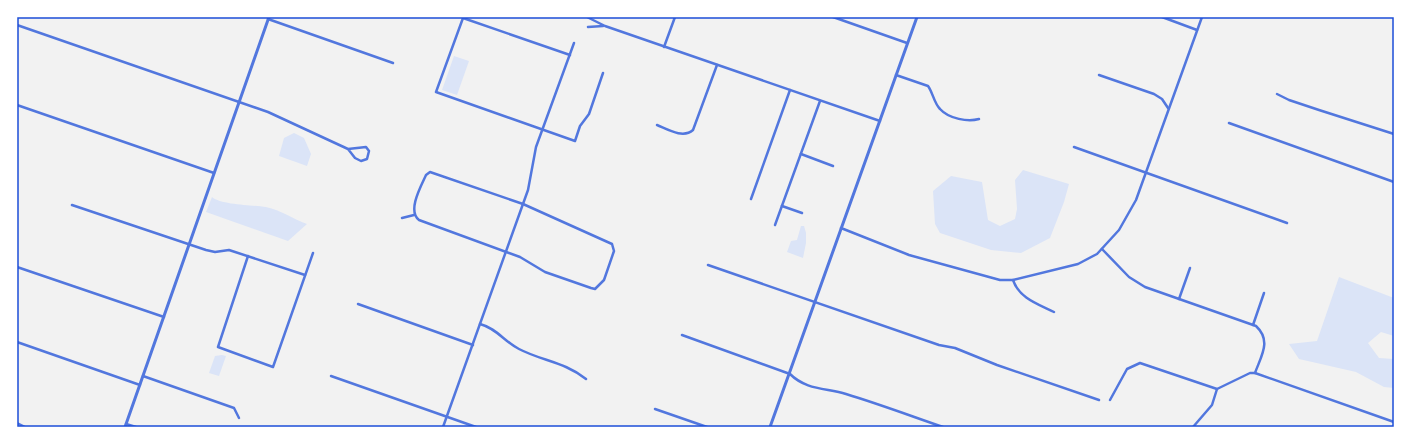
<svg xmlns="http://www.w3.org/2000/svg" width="1411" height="444" viewBox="0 0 1411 444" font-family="'Nunito Sans',sans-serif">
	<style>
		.green { fill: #dbe4f7 }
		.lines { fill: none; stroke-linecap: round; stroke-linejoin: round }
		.minor { stroke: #5277de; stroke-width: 2.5 }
		.tertiary { stroke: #5277de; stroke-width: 3 }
		.neatline { fill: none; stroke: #1d4ed8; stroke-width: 1.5 }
	</style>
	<rect width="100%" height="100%" fill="#f2f2f2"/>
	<g class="green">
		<polygon points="454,56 469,61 457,95 442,90"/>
		<polygon points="294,133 304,138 311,154 307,166 279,156 284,138"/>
		<polygon points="1023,170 1069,184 1064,202 1050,238 1021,253 991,250 940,233 935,224 933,191 951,176 982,182 988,220 1000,226 1015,219 1017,209 1015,180"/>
		<path d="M212,197C221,205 253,205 266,207C281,210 293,219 307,224L288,241L206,212Z"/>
		<polygon points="801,226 804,226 806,233 806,243 803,258 787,252 791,241 797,240"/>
		<polygon points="1339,277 1394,298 1394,336 1381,332 1368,343 1379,358 1394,359 1394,388 1384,387 1356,372 1299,359 1289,344 1317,341"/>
		<polygon points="222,355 226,356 219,376 209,373 215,356"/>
	</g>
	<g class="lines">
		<g class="minor">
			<polyline points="587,17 605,26 880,121"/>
			<polyline points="833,17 907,43"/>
			<polyline points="1162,17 1197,30"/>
			<polyline points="268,19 393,63"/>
			<polyline points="17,25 268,112 348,149 366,147 369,151 367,159 361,161 355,158 348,149"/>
			<polyline points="588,27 603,26"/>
			<polyline points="664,47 675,17"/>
			<polyline points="570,55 463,18 436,92 575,141 580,126 589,114 603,73"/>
			<path d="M896,75L928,86C933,93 934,103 940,109C949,119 968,122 979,119"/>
			<polyline points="1099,75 1154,94 1162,99 1168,108"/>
			<polyline points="1277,94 1289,100 1319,110 1394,134"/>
			<polyline points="17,105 214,173"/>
			<polyline points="1229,123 1394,182"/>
			<path d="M657,125C667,129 683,139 693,130L717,65"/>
			<polyline points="1074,147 1287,223"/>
			<polyline points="801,154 833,166"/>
			<path d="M430,172L523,204L612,244L614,251L604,280L595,289L591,288L545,272L520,257L419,220C407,211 421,186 426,175Z"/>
			<polyline points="751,199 790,90"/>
			<polyline points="72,205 206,250 215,252 229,250 305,275"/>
			<polyline points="782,206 802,213"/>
			<polyline points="402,218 414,215"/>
			<polyline points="775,225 820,101"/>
			<polyline points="841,228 909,255 1000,280 1013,280 1078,264 1097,254 1119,230 1136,200 1202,17"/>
			<path d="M1102,249L1129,277L1145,287L1256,326C1272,341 1261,356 1255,373H1250L1217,389L1212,405L1193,427"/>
			<polyline points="248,256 218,347 273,367 313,253"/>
			<polyline points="708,265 939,345 955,348 997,365 1099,400"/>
			<polyline points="17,267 164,317"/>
			<path d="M1013,280C1019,298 1038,304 1054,312"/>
			<polyline points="1179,299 1190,268"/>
			<polyline points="358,304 473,345"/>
			<path d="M480,324C496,328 505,342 519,349C542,361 565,362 586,379"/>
			<polyline points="1253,325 1264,293"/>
			<path d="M682,335L790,374C806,390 826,388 846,394C879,404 911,416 943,427"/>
			<polyline points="17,342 140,385"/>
			<polyline points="1255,373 1394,422"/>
			<polyline points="143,376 234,408 239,418"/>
			<polyline points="331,376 476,427"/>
			<polyline points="1110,400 1127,369 1140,363 1217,389"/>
			<polyline points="655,409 707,427"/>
			<polyline points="17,423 25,427"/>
			<polyline points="126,424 136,427"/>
			<polyline points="443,427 528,190 536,147 574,43"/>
		</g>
		<g class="tertiary">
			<polyline points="125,427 269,17"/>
			<polyline points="770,427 917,17"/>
		</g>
	</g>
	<rect width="1411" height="444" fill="none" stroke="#ffffff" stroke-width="36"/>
	<rect x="18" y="18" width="1375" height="408" class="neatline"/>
</svg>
